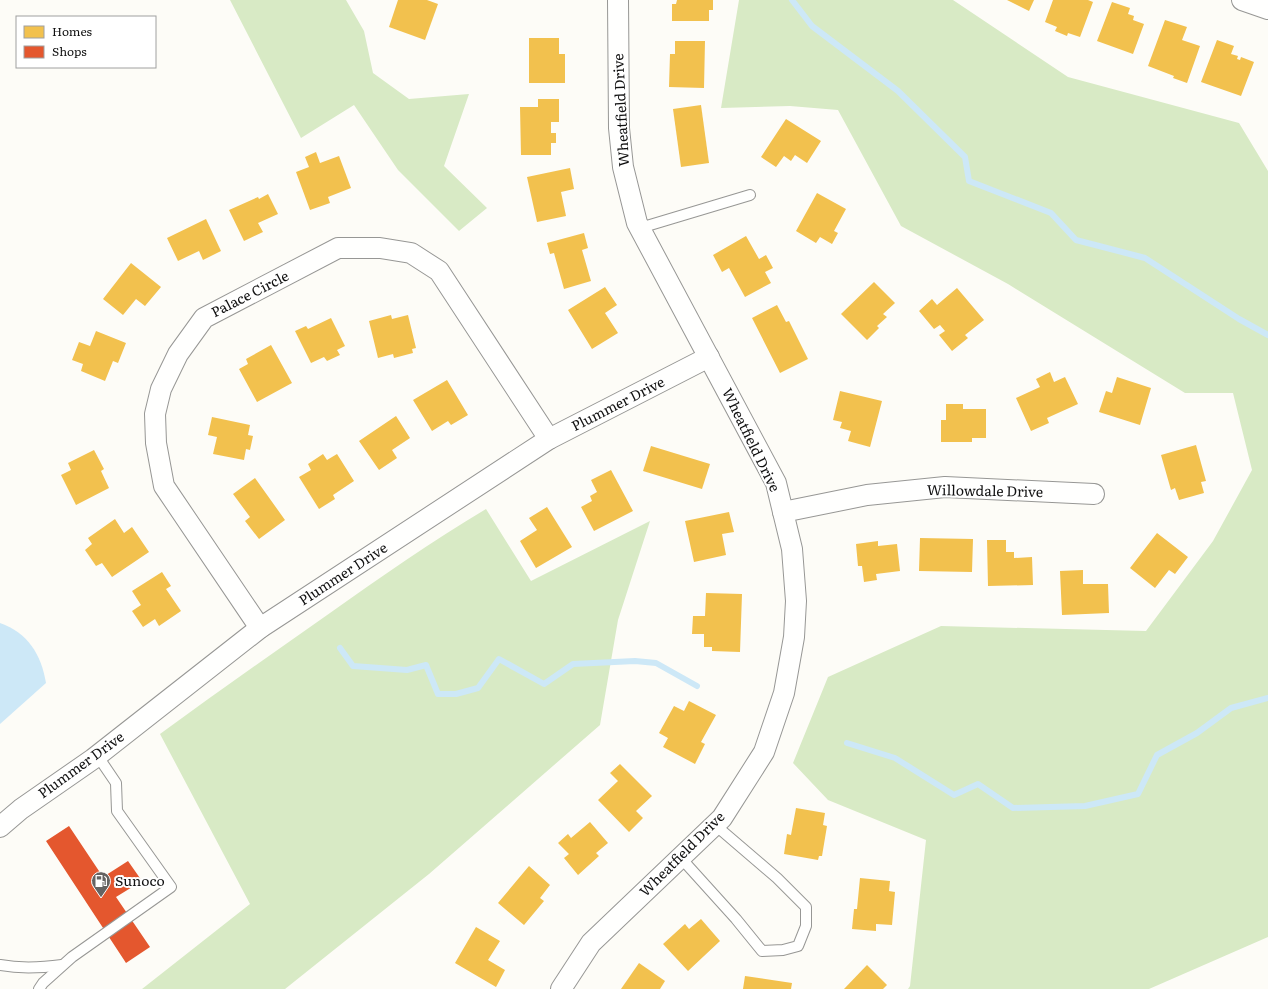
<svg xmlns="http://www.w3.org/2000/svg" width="1268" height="989" viewBox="0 0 1268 989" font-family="Literata,serif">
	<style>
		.forest { fill: #d8eac5 }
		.water { fill: #cde8f7 }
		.homes { fill: #f2c14e }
		.shops { fill: #e4572e }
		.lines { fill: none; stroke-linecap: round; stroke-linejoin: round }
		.stream { stroke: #cde8f7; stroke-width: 6 }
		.lane-casing { stroke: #979795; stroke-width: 12 }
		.street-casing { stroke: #979795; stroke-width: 22 }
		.lane { stroke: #fffffe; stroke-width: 10 }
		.street { stroke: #fffffe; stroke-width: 20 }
		.labels { text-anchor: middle; stroke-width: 4; stroke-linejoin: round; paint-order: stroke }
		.street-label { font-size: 14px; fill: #111; stroke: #fff }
		.poi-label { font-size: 14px; fill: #111; stroke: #fff; text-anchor: start }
	</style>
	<rect width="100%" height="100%" fill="#fdfcf7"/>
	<g class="forest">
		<polygon points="230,0 346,0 364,31 373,73 409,99 469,94 444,166 487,208 459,231 398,170 354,105 301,138"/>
		<polygon points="739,0 953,0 1068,77 1239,123 1268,171 1268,937 1149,989 908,989 910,986 926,840 828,800 793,763 828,677 941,626 1146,631 1213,541 1252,470 1233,393 1185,393 1008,284 901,226 838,110 790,106 721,108"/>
		<path d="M486,509L531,581L650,521L618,620L600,725L429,874L285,989H142L250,904L160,734C216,693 273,653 330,613C381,577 432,541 486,509Z"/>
	</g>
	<path class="water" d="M0,623C28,633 41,654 46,683L0,724Z"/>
	<g class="homes">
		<polygon points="398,0 427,0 438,4 425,40 389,27"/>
		<polygon points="677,0 713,0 713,10 709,10 709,21 672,21 672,4 676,4"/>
		<polygon points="1007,0 1034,0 1029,11"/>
		<polygon points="1053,0 1088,0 1093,2 1080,37 1068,33 1067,36 1055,31 1057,27 1045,22"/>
		<polygon points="1112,2 1130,8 1128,14 1134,16 1133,20 1144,24 1133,54 1097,41"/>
		<polygon points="1165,20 1187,27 1182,40 1200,46 1187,83 1173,78 1174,76 1148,66"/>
		<polygon points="529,38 559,38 559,54 565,54 565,83 529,83"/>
		<polygon points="1217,40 1234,46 1231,54 1238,56 1237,59 1240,60 1241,57 1254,62 1241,96 1201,82"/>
		<polygon points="675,41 705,41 704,88 669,87 670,54 675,54"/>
		<polygon points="538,99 559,99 559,122 551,122 551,133 556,133 556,143 551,143 551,155 521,155 520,107 538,107"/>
		<polygon points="701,105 709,163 681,167 673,109"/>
		<polygon points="786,119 821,141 807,163 795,155 791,161 784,156 776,167 761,157"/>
		<polygon points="316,152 320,163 339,156 351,188 328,197 330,203 310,210 296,172 309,167 305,157"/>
		<polygon points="570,168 574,189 561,192 566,216 537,222 527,177"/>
		<polygon points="817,193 846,209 834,231 838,233 832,244 820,237 816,243 796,231"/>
		<polygon points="268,194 278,214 258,223 263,232 244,241 229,210 258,197 259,199"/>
		<polygon points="206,219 221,251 203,260 199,251 178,261 167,238"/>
		<polygon points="584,233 588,248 582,250 591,281 564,289 554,253 550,254 547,243"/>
		<polygon points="746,236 759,259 766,255 773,268 765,272 771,283 745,297 729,268 722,272 713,255"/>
		<polygon points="131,263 161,287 145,306 136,299 123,315 103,299"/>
		<polygon points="874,282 895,303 883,314 887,317 877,326 879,328 867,340 841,314"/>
		<polygon points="605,287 617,305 605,313 618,333 592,349 568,310"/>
		<polygon points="957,288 984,320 965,335 968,338 952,351 939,335 945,331 940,325 934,329 919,311 932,299 937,305"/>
		<polygon points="777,305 786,322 789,321 808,359 780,373 752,318"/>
		<polygon points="391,315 392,319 408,315 416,348 412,349 413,353 394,358 393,354 378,358 369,321"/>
		<polygon points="331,318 345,346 337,350 340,355 327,361 324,357 311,363 295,331 306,326 308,329"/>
		<polygon points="96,331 126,343 118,363 113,361 105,381 81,371 83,364 72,360 79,342 90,346"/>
		<polygon points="271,345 292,383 257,402 239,369 248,364 246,359"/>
		<polygon points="1050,372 1054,382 1065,377 1078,404 1047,418 1049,423 1031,431 1016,398 1040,387 1036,379"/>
		<polygon points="1117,377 1151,388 1140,425 1099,412 1106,391 1112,393"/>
		<polygon points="447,380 468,415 451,425 448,421 432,431 413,400"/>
		<polygon points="840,391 882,401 870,447 848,441 851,431 840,428 842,422 833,420"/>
		<polygon points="946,404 963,404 963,409 986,409 986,438 972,438 972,442 941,442 941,420 946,420"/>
		<polygon points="396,416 410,438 392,450 397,458 379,470 359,441"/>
		<polygon points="212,417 250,425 248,435 253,436 250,450 246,449 244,460 213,454 217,437 208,435"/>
		<polygon points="1196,445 1206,481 1201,482 1204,493 1179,500 1175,488 1171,490 1161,455"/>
		<polygon points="651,446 710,464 702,489 643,471"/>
		<polygon points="94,450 104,469 101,471 109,488 76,505 61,475 71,470 68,463"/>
		<polygon points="323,454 327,460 337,454 354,481 333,495 335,499 319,509 299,477 311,470 308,464"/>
		<polygon points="611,470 633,511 594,531 581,507 592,501 590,496 597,492 591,480"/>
		<polygon points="255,478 285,520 259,539 245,521 250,517 233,494"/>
		<polygon points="547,507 572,547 536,568 520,541 537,530 529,518"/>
		<polygon points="729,512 734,532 722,534 726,555 694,562 685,521"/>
		<polygon points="115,519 124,533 132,527 149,552 112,577 102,563 96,566 85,550 92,544 88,538"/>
		<polygon points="1157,533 1188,557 1175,574 1169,570 1155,588 1130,568"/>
		<polygon points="920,538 973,539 972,572 919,571"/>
		<polygon points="987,540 1006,540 1006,552 1014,552 1014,558 1032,557 1033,585 988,586"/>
		<polygon points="878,541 878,546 897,544 900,571 876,574 877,580 864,582 862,566 858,566 856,544"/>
		<polygon points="1083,570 1083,584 1108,584 1109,613 1062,615 1060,571"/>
		<polygon points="162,572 171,586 166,589 181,611 159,626 155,619 143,627 132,611 141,605 132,591"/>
		<polygon points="706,593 742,594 740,652 712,651 712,647 704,647 704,634 692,634 693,616 705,616"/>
		<polygon points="689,701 716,715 701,742 705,744 695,764 663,747 668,738 659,733 674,706 684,711"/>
		<polygon points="620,764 652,796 636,811 643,818 629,832 598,800 618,781 610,773"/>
		<polygon points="796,808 825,813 823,825 827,826 822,856 819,856 818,860 784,854 787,834 791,835"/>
		<polygon points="590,822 608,843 596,853 599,856 578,875 564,858 569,854 558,843 568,834 571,838"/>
		<polygon points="529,866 550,885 540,898 544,901 524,925 498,903"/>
		<polygon points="860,878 890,881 889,891 895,892 892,925 876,924 876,931 852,929 854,909 857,909"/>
		<polygon points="701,919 720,941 688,971 663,944 685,924 689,929"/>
		<polygon points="476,927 500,941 488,960 505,970 496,987 455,963"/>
		<polygon points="639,963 665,981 660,989 621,989"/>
		<polygon points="867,965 887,985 883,989 844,989"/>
		<polygon points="745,976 792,983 791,989 743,989"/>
	</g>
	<polygon class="shops" points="69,826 103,877 128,861 142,881 116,897 150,947 126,963 46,841"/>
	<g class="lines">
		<g class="stream">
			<polyline points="792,0 812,26 898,91 965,157 969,181 1051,213 1076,240 1145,258 1239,319 1268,335"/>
			<polyline points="340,648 353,666 407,670 426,665 438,694 456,694 478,688 499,659 544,684 573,664 635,661 656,663 697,686"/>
			<polyline points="847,743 895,758 954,795 978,784 1013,808 1085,806 1138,794 1157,755 1197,733 1231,708 1268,698"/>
		</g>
		<g class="lane-casing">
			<g id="lane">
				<polyline points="640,228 750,195"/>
				<polyline points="680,857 736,919 762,951 783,950 798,946 806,926 806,907 777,878 714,824"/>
				<path d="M0,965C21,969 40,968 62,965"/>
				<polyline points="39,989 43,983 72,957 171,887 117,811 116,783 97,755"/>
			</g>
		</g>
		<g class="street-casing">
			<g id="street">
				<polyline points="1242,0 1268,9"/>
				<polyline points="783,512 867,495 945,487 1094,494"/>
				<polyline points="260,628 164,486 156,443 155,414 161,389 178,354 204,318 338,248 380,248 411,253 439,271 549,439"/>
				<polyline points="0,827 21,809 93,759 260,628 549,439 709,357"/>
				<polyline points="561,989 591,943 722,818 764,752 784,693 794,637 796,601 792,549 776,483 637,223 623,167 619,128 618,0"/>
			</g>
		</g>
		<use href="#lane" class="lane"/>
		<use href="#street" class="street"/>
	</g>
	<defs>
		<g id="fuel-pin" transform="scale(1)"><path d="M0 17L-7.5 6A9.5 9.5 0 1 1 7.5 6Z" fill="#646362" stroke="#fff"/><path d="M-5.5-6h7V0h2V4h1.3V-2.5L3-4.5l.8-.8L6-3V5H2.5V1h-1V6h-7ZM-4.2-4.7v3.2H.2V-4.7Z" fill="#fff"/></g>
	</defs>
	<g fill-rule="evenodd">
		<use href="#fuel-pin" x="101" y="881"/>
	</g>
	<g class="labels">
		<g class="street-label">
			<text transform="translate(621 110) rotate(-93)" y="5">Wheatfield Drive</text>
			<text transform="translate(250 294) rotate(-27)" y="5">Palace Circle</text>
			<text transform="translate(618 404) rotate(-27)" y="5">Plummer Drive</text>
			<text transform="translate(751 440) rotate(64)" y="5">Wheatfield Drive</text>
			<text transform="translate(985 491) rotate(1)" y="5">Willowdale Drive</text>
			<text transform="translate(343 574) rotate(-33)" y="5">Plummer Drive</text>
			<text transform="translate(81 765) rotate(-36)" y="5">Plummer Drive</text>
			<text transform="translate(682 854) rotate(-45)" y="5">Wheatfield Drive</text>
		</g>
		<g class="poi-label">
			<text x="115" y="886">Sunoco</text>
		</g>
	</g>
	<rect x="16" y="16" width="140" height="52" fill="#ffffff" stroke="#a0a0a0"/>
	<rect x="24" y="26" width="20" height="12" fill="#f2c14e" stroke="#a0a0a0"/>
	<text x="52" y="36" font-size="12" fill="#111111">Homes</text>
	<rect x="24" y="46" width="20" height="12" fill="#e4572e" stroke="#a0a0a0"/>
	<text x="52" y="56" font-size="12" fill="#111111">Shops</text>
</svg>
